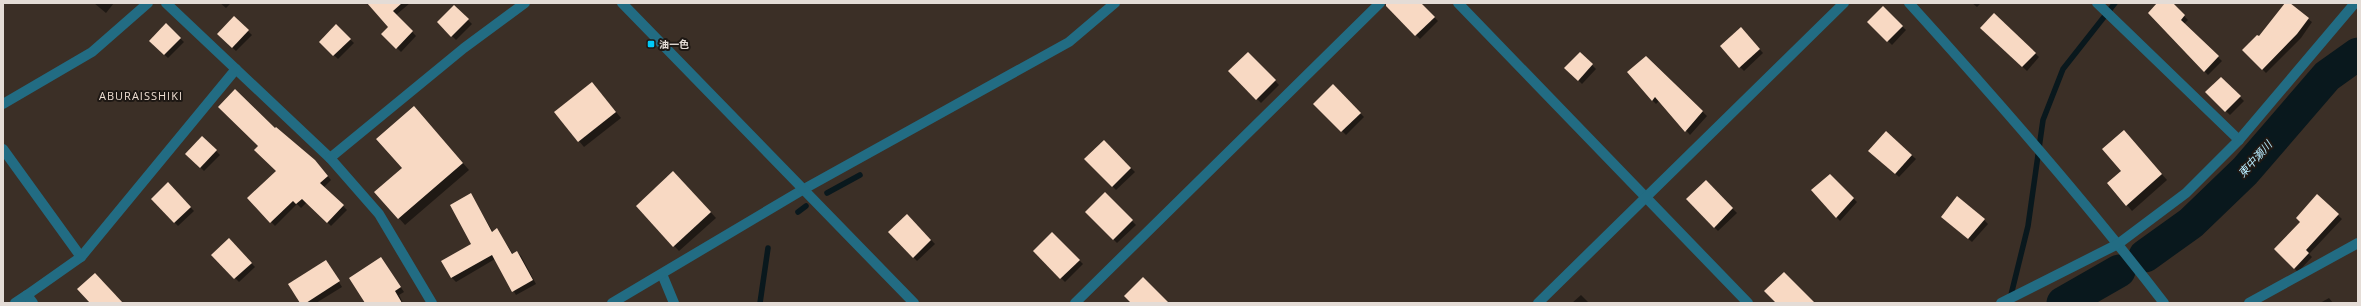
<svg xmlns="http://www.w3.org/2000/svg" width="2361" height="306" viewBox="0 0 2361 306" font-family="'Open Sans','Noto Sans JP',sans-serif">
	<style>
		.shadow { fill: #0007 }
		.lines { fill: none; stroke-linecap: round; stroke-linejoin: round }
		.stream { stroke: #09181d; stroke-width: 5.5 }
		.river { stroke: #09181d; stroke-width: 33 }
		.building { fill: #f8d9c3 }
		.minor { stroke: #226c83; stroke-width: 10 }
		.tertiary { stroke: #226c83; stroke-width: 10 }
		.poi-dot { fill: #00cbf9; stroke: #1e1814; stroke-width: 1.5 }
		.labels { text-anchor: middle; stroke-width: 4; stroke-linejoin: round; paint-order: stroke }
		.poi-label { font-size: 10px; font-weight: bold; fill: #e4dcd6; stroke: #1e1814; text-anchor: start }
		.neighbourhood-label { font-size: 11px; letter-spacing: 1px; fill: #edddd1; stroke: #1e1814 }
		.water-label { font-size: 11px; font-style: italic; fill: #b6e9fb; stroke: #1e1814 }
	</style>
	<rect width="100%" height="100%" fill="#3b2f26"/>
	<g class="shadow">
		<polygon points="94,3 114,3 106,13"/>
		<polygon points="220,3 231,3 226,8"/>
		<polygon points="368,3 410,3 396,15 416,36 401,52 383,34 390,27"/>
		<polygon points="1394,3 1420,3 1438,21 1420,39 1389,8"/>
		<polygon points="1972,3 1981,3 1977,7"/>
		<polygon points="2159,3 2171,3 2188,20 2184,24 2222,61 2208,75 2149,13"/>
		<polygon points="2286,3 2312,22 2301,38 2266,73 2243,50 2259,38"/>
		<polygon points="454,6 472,24 456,40 438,22"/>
		<polygon points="1883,8 1906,30 1892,45 1869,22"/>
		<polygon points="1994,14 2039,57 2027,71 1981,28"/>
		<polygon points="234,18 252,35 236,51 218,34"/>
		<polygon points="166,25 184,42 168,58 150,41"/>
		<polygon points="336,26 354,43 338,59 320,42"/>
		<polygon points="1744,32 1763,53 1744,71 1740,67"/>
		<polygon points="1248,53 1279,85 1261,103 1230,71"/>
		<polygon points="1580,53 1596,69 1582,84 1566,68"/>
		<polygon points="1646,58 1707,116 1690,135 1660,100 1656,104 1652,100"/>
		<polygon points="2221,78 2244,101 2230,115 2206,92"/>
		<polygon points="1333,86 1364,117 1346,135 1315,104"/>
		<polygon points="597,89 621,118 584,147 555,112"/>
		<polygon points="420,114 469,170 405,225 376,192 403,168"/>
		<polygon points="275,129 318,165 331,180 324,187 347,210 331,226 307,202 301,208 297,204 275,226 248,198 278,171"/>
		<polygon points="1886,133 1916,159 1899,177 1874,154"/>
		<polygon points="202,137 220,155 204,171 187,154"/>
		<polygon points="2129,137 2167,180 2132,211 2127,205 2122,171"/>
		<polygon points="1104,141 1135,172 1116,190 1086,159"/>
		<polygon points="1830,175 1857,202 1840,221 1813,190"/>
		<polygon points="679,178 716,218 679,251 637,206"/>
		<polygon points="1706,182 1737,213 1718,231 1687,200"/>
		<polygon points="168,184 194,211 178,226 152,199"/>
		<polygon points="1105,194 1136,225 1117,243 1086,212"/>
		<polygon points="471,195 493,232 497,230 513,254 517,252 521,256 536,284 516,295 495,259 456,282 452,278 443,262 472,244"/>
		<polygon points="2317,196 2342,219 2309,254 2312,257 2298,272 2275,249 2301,222"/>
		<polygon points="907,215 935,244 917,261 890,232"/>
		<polygon points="1946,220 1984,220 1988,224 1972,242"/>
		<polygon points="1052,233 1083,264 1065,282 1034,251"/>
		<polygon points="229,240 255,267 239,282 212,255"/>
		<polygon points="381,258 404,292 399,295 403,303 375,303"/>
		<polygon points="326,261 342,287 316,303 302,303"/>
		<polygon points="1581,295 1589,303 1572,303"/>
		<polygon points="2329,298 2333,303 2320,303"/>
	</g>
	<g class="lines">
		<g class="stream">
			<polyline points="827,193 860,175"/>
			<polyline points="798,212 806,206"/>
			<polyline points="2010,299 2028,226 2043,120 2063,69 2115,3"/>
			<polyline points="760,303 768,248"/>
		</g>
		<g class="river">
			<polyline points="2145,256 2191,223 2245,171 2327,76 2358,54"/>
			<polyline points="2063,303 2119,271"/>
		</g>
	</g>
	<g class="building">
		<polygon points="367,3 402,3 393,11 413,31 396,49 381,34 388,27"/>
		<polygon points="1386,3 1421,3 1435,17 1415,36 1386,6"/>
		<polygon points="2157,3 2173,3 2185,15 2181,20 2219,56 2204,72 2148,13"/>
		<polygon points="2285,3 2290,3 2309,18 2297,34 2262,70 2242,50 2257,35 2259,36"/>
		<polygon points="454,5 469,19 451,37 437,22"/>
		<polygon points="1883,6 1903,26 1887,42 1867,22"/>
		<polygon points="1994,13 2036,53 2022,67 1980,28"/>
		<polygon points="234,16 249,30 232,48 217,34"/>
		<polygon points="166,23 181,38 164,55 149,41"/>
		<polygon points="336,24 351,39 333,56 319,42"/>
		<polygon points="1741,27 1760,49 1739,68 1720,46"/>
		<polygon points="1248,52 1276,80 1256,100 1228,71"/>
		<polygon points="1580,52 1593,64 1578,81 1564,68"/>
		<polygon points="1646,56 1703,111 1685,132 1655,97 1652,101 1627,72"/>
		<polygon points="2221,77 2241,96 2225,112 2205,92"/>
		<polygon points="592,82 616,112 578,142 554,112"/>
		<polygon points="1333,84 1361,113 1341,132 1313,104"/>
		<polygon points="235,89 275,128 276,127 315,160 328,176 320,183 344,205 327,223 302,199 296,204 293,201 270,223 247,198 276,171 254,150 258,146 218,107"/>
		<polygon points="414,106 463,163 398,219 374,192 402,168 376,139"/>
		<polygon points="2124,130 2162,174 2126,206 2107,183 2121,171 2102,149"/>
		<polygon points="1886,131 1912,155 1895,174 1868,151"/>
		<polygon points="202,136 217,150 200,168 185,154"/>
		<polygon points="1104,140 1131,168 1112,187 1084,159"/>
		<polygon points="673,171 711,212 673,247 636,206"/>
		<polygon points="1830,174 1854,198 1836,218 1811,190"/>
		<polygon points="1706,180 1733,208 1714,228 1686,199"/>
		<polygon points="168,182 191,207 174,223 151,199"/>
		<polygon points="1105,192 1133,220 1113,240 1085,212"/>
		<polygon points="471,193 492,232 497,228 512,254 517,251 533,280 512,292 492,255 451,278 441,261 471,244 450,205"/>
		<polygon points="2317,194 2339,214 2306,250 2309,253 2294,269 2274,249 2300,222 2296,218"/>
		<polygon points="1957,196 1985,219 1968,239 1941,217"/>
		<polygon points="907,214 931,240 913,258 888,232"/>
		<polygon points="1052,232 1080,260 1060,279 1033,251"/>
		<polygon points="229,238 252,263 234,279 211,255"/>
		<polygon points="381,257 401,287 395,291 402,303 365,303 349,278"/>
		<polygon points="326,260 340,281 306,303 300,303 288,284"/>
		<polygon points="1784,272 1815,303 1776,303 1764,291"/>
		<polygon points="95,273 123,303 90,303 77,289"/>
		<polygon points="1143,277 1169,303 1131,303 1124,296"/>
	</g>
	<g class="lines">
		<g class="minor">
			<polyline points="166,3 330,158"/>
			<polyline points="1458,3 1748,303"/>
			<path d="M1909,3C1997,100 2084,199 2164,303"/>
			<polyline points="2097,3 2239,140"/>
			<polyline points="3,104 92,52 148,3"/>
			<polyline points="3,149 81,257"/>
			<polyline points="662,274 674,303"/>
			<polyline points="15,303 27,295"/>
			<polyline points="33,303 27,295 81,257 236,69"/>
			<polyline points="432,303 379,214 330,158 464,48 525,3"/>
			<polyline points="612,303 804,189 1069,42 1115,3"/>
			<polyline points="1075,303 1380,3"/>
			<polyline points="1538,303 1844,3"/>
			<polyline points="2249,303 2358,243"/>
		</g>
		<g class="tertiary">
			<polyline points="622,3 914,303"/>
			<polyline points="2001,303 2118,244 2186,193 2239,140 2355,3"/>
		</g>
	</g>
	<rect class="poi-dot" x="647" y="40" width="8" height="8" rx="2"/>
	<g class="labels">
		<g class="poi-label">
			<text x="659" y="48">油一色</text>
		</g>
		<g class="neighbourhood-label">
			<text x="141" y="100">ABURAISSHIKI</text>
		</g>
		<g class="water-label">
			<text transform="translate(2255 159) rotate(-48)" y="4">東中瀬川</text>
		</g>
	</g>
	<rect width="2361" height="306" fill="none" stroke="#e4dcd6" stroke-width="8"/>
</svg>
